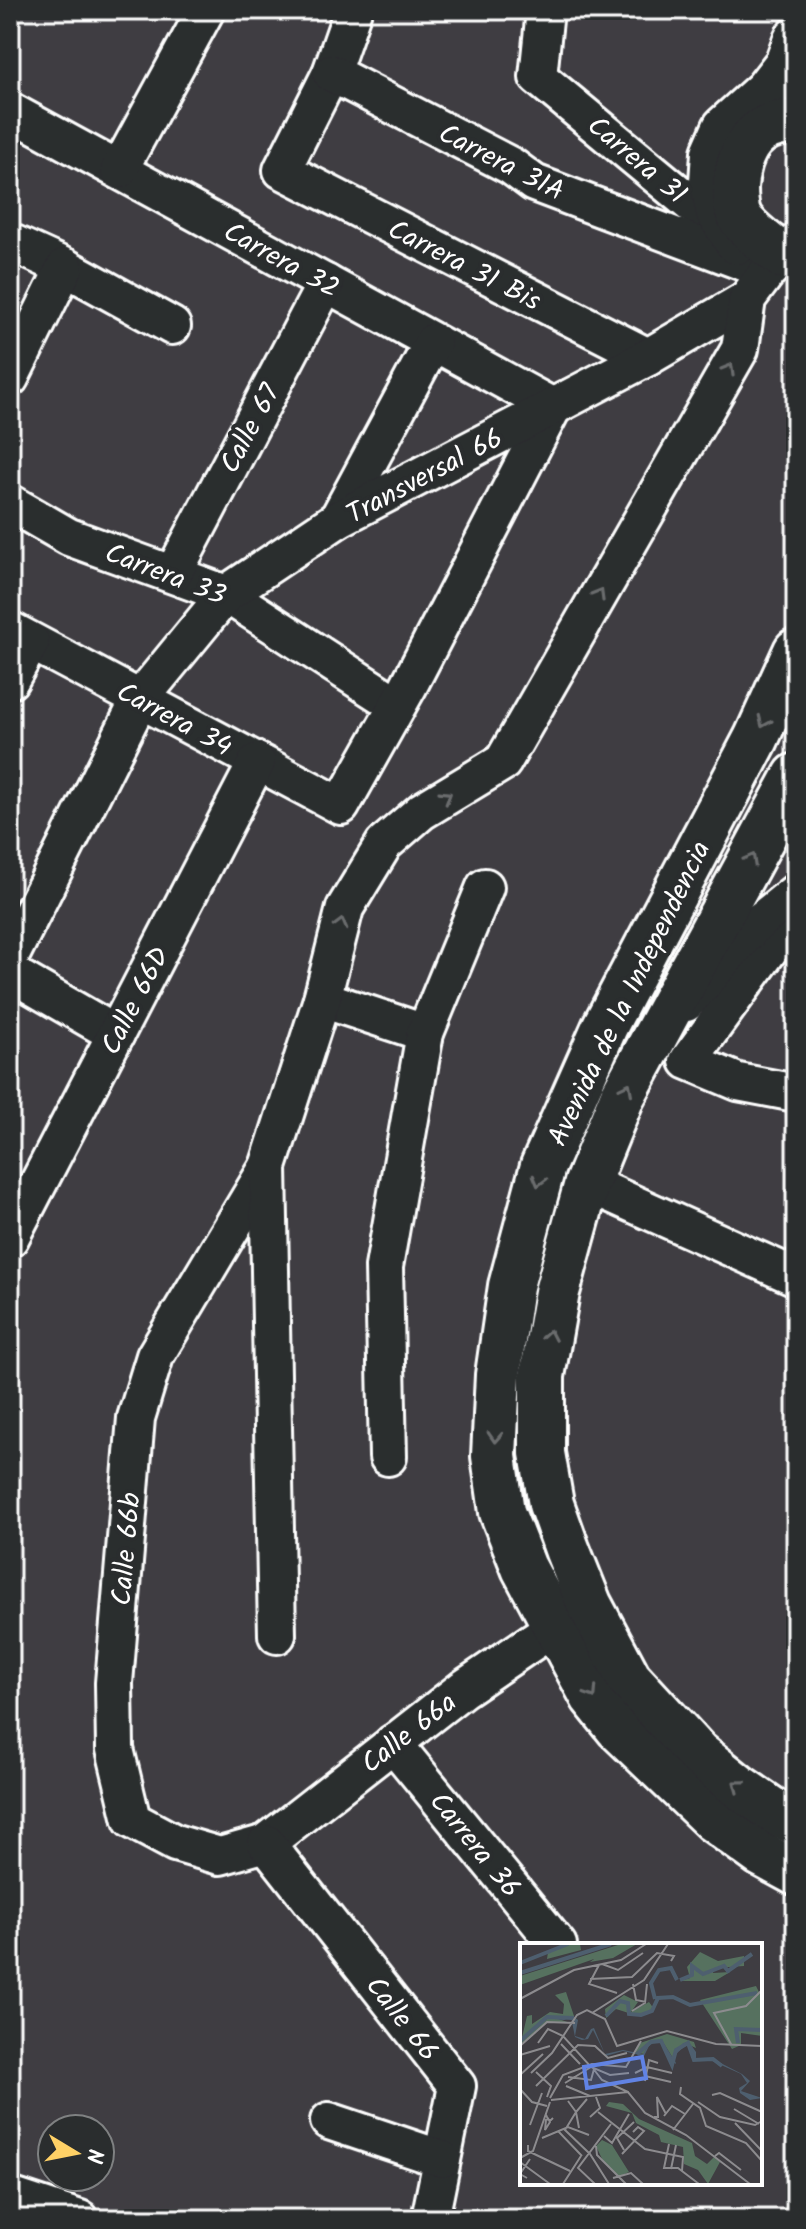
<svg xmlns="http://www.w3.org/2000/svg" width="806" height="2229" viewBox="0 0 806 2229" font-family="Kalam,sans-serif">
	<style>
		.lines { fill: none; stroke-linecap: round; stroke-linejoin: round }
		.minor-casing { stroke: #fff; stroke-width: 42 }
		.secondary-casing { stroke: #fff; stroke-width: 50 }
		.minor { stroke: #2a2d2e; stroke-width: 36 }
		.secondary { stroke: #2a2d2e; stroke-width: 44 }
		.oneway { stroke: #6a6c6d }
		.labels { text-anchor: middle; stroke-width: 8; stroke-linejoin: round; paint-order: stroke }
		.street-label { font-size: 28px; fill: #fff; stroke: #2a2d2e }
		.inset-river { fill: none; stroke: #4e5f6f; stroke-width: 4 }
		.inset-road { fill: none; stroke: #8c8b8e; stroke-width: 2 }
		.view { fill: #6183e4; fill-opacity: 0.15; stroke: #6183e4; stroke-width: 4 }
		.inset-edge { fill: none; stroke: #fff; stroke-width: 4 }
	</style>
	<rect width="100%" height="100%" fill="#3f3d42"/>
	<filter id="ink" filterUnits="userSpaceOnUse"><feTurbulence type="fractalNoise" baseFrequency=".0125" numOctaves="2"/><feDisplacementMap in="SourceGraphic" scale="16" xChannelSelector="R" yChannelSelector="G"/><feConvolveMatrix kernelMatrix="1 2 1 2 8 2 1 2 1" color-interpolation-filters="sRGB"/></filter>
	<g filter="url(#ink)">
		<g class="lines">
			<g class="minor-casing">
				<g id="minor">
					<polyline points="353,10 331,73 282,170 648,357"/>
					<polyline points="545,10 538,77 731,237"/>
					<polyline points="331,73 511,166 534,183 762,269"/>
					<polyline points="10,111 553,407"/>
					<polyline points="119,170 206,10"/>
					<polyline points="10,242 65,267 172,326"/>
					<polyline points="10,378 65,267"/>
					<polyline points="10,503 69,537 226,594 397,705"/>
					<polyline points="338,519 433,342"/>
					<polyline points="173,574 326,283"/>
					<polyline points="10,630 341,806 408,687 553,407"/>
					<polyline points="10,680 31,642"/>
					<polyline points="796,913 688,1061 738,1082 796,1093"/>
					<polyline points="10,957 140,699 226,594 338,519 648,357 747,299"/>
					<polyline points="10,973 116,1034"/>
					<polyline points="322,999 425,1033"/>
					<polyline points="686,1003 754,926 796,892"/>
					<polyline points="268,1167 155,1356 136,1418 114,1683 115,1749 132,1820 175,1843 220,1856 266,1843 463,1689 578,1611"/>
					<polyline points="587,1183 796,1277"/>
					<polyline points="10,1238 257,762"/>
					<polyline points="388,1457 384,1267 425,1033 485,887"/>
					<polyline points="277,1635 268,1167 322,999 345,908 384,844 422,811 503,762 740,349 747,299 768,271 796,242"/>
					<polyline points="393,1743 558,1945"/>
					<polyline points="266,1843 457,2086 430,2219"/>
					<polyline points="329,2121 442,2159"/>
					<polyline points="10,2196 80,2219"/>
				</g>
			</g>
			<g class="secondary-casing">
				<g id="secondary">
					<polyline points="737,242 718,212 712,182 714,153 725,128 766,91 787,64 796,40"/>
					<path d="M782,256C768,244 750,233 740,218C735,208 735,197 735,187C738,150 755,119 796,123"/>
					<polyline points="796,651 756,739 605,1026 543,1166 511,1286 498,1375 494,1456 502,1512 524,1568 593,1697 618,1728 714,1820 761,1854 796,1873"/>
					<polyline points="796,776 622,1097 587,1183 557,1292 542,1376 542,1453 551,1504 567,1549 589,1604 629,1679 697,1753 739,1787 781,1816 796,1823"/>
				</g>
			</g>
			<use href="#minor" class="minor"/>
			<use href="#secondary" class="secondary"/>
		</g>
		<defs><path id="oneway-chevron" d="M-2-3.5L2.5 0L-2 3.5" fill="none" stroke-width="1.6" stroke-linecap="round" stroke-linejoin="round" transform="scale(2)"/></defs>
		<g class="oneway">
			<use href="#oneway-chevron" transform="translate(729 369) rotate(-60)"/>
			<use href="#oneway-chevron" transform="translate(599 594) rotate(-60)"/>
			<use href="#oneway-chevron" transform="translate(764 722) rotate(114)"/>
			<use href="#oneway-chevron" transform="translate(446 796) rotate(-31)"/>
			<use href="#oneway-chevron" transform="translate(751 859) rotate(-61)"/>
			<use href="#oneway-chevron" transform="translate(341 924) rotate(-75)"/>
			<use href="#oneway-chevron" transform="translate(627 1088) rotate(-63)"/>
			<use href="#oneway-chevron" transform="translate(539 1181) rotate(105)"/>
			<use href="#oneway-chevron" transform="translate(549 1335) rotate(-80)"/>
			<use href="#oneway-chevron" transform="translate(495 1437) rotate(93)"/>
			<use href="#oneway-chevron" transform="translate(592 1693) rotate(57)"/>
			<use href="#oneway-chevron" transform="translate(738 1785) rotate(-143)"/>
		</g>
	</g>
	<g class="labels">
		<g class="street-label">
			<text transform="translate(638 159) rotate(40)" y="10">Carrera 31</text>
			<text transform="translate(502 161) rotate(27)" y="10">Carrera 31A</text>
			<text transform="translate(282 259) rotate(29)" y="10">Carrera 32</text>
			<text transform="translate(465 264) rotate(27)" y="10">Carrera 31 Bis</text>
			<text transform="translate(249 428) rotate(-62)" y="10">Calle 67</text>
			<text transform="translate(424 475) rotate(-28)" y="10">Transversal 66</text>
			<text transform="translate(166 573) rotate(21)" y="10">Carrera 33</text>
			<text transform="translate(175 718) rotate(28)" y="10">Carrera 34</text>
			<text transform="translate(628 993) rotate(-64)" y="10">Avenida de la Independencia</text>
			<text transform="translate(134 1000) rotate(-63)" y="10">Calle 66D</text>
			<text transform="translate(125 1549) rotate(-85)" y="10">Calle 66b</text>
			<text transform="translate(408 1732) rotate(-38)" y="10">Calle 66a</text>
			<text transform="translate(476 1844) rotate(51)" y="10">Carrera 36</text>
			<text transform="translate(403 2018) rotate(52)" y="10">Calle 66</text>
		</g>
	</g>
	<g transform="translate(520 1943)">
		<rect width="242" height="242" fill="#3f3d42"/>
		<path d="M52,1H60L61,7L27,16L28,9ZM101,1H117L93,15L70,19L74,16L0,42V33ZM180,9L198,18L224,13V23L194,25L193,30L210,29L195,38H160L170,35L167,24ZM236,43L242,55V93L221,90V102L212,106L180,57ZM46,49L54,73L36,75L50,80L27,79L0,103L7,73L12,72V81L30,69L43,71L44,61L35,52ZM104,52L118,59L111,69L129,59L134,66L118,73L96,66L86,75L85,66ZM147,91L174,99L176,105L164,100L153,114L156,120L141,96L128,101L124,111L115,109L120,100ZM89,159L103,161L119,176L172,200L175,213L187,221L194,214L200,219L188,241L178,227L164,221L163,204L141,199L139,192L116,180L112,170L86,163ZM82,197L92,202L109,229L98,234L83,218L76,203Z" fill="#56715f"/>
		<path d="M53,73L58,77L55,93L65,96L71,86L74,85L85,111L103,107L123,111L129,100L141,96L156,120L153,113L163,100L169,99L176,109V118L193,116L222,131L230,138L221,148L242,155L230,157L220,150L219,145L227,140L221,131L190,117L175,118L168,100L154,113L156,121L149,117L141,98L130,101L124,113L103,108L86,113L73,87L68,96L62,97L55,94L51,74L44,77L26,75L0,100L25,75Z" fill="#4e5f6f"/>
		<path class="inset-river" d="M0,20L48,1M0,30L91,1M160,37L172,32V23L183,31L204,23L208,28L232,11M135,56L131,40L139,27L151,25L157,37M86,73L100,58L108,60L109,71L121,72L132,68L138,55L153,54L170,62L237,50M0,98L27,74L54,75M218,100L216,86L242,87M117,111L131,99L141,98L152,122L156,107L168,100L174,117L193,116L202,123"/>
		<path class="inset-road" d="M82,21L98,27L123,10M79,22L69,41L97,50M70,36L112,34L137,10L154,13L151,18M113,41L116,57L126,59M0,56L54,27L101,17L126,1M112,68L125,60L127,41M72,70L124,37L148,1M18,100L28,86L43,93L71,124L90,132L109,130M41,101L60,121M211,101L194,70L226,63L242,47M0,103L27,79L55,80M0,112L30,103M72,124L82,137L108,149M16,129L31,143L27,154M11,130L32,110L57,72L67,67L85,76L97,103L147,88L196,101L242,103M115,130L127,124L152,130M0,132L23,111M125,133L151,139M48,134L71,137L74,126M125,138L129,117L138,120M45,140L71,124M16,143L58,102L75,103L88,115L107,110M46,143L70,153M161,144L160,151L180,165L186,183L226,200L242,218M0,146L12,159L27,163M192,152L200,150L242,169M30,155L43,132L72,121L106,124L121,98M31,157L108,149L125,170L166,192L230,241M48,158L56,169L45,187L70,211L89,241M178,159L200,174L235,182L242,178M214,166L239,181M78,169L125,206L163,214L162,228M26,172L27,174L29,177L30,179L25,187L26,177L28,176L29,177H31L33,175M144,173L152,163L165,171M70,174L80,165L76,154M134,174H138L137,154L146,171M215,180L242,208M10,182L22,150M59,185L56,169L67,156M153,187L173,161M38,188L62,213M84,193L92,200L109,171M22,195L48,184L69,192M149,201L144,225H158L179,241M8,202V208L50,228M76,203L77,212L106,241M104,207L97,195L114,179M102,211L124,188L118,184L113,189M195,213L199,210L221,227M0,215L13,208L30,159M0,219L30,241M151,226L156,202M7,235L0,231L10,216M93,235L111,230L123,241M43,241L61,213M75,241L58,225L91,181"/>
		<path class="view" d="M122,114L126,135L67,145L64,124Z"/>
		<rect width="242" height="242" class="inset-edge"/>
	</g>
	<rect width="806" height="2229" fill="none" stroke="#2a2d2e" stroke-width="40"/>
	<rect x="20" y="20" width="766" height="2189" fill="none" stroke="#fff" stroke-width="3" filter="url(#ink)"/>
	<g transform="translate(76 2153) rotate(100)"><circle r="38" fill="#2a2d2e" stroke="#7f8182" stroke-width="2"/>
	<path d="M0-6L14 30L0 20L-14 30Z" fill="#ffd166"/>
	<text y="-12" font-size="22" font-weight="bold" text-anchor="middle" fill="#ffffff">N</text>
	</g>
</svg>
